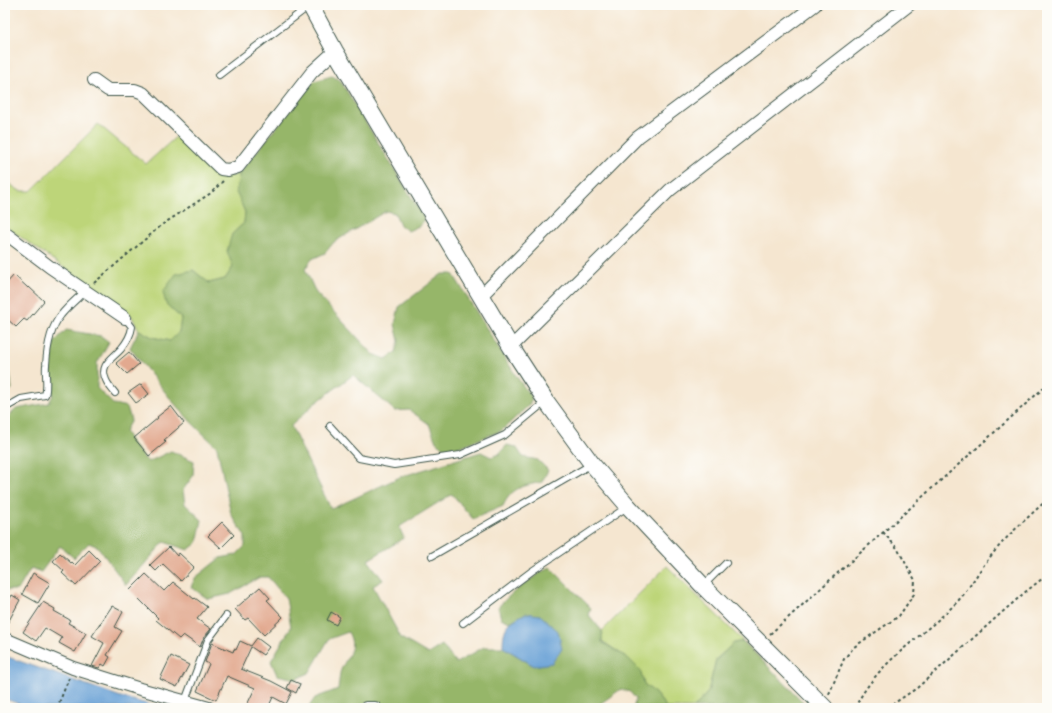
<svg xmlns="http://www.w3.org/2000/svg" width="1052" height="713" viewBox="0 0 1052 713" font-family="'IM FELL DW Pica',serif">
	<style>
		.green { fill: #bdd579; stroke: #6e8956 }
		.forest { fill: #96b669; stroke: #5a7a4e }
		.water { fill: #68a0d6; stroke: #446e85 }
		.building { fill: #e2a98f }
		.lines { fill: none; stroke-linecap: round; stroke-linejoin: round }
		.service-casing { stroke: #3f564b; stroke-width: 8 }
		.minor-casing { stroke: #3f564b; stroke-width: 14 }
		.secondary-casing { stroke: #3f564b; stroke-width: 18 }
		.path { stroke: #3f564b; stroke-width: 2; stroke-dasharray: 3 3; stroke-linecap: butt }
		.service { stroke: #fff; stroke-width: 6 }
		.minor { stroke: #fff; stroke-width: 12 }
		.secondary { stroke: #fff; stroke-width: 16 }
	</style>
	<rect width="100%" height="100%" fill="#fdfcf7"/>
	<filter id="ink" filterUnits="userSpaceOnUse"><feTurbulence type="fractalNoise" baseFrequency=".025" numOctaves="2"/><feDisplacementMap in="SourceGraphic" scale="8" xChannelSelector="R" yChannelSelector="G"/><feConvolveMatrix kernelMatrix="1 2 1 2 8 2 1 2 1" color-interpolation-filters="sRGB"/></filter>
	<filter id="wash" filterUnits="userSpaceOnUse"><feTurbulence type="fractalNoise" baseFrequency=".012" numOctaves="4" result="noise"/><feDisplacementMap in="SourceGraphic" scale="16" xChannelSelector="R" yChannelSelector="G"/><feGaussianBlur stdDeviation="0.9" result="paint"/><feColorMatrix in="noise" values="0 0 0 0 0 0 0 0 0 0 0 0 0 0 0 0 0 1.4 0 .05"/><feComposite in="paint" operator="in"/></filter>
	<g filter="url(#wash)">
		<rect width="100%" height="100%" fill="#f5e6d0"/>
		<g class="green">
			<polygon points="98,124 146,164 179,134 220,173 233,176 240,172 236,192 245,212 244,223 232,234 233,267 225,279 209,283 193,270 166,304 181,318 179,332 170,341 152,337 139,330 131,315 5,226 5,181 20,191 31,191"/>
			<polygon points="667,566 743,641 734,643 716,659 708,692 694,708 667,708 654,692 644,684 640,670 629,659 602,641 602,631"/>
		</g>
		<g class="forest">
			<path d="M332,76L340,80L424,218L421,225L408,231L400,225L395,213L386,211L334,242L325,253L312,259L305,269L316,293L373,354L386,359L396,352L399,341L395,324L399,307L442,274H453L516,376L532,398L529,405L501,431L459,447L445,449L436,442L429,424L409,410L395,411L353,375L314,404L291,426L331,509L400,477L481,452L491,457L499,454L507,445L516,447L523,457L538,460L548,470L542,482C523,486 512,487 503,506L473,519L452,494L399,527L404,538L368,560L383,580L373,586L401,638L428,654L442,645L456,663L484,647H503L534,666L526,613L510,622L501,618L498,607C513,591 531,578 550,567L591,608L588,614L602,631V642L629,659L640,670L644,684L654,692L667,708H633L636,699L630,692L621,689L594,708H394L382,704L368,703L354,708H308L315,698L338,689C339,684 339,678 340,673C345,657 358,650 348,632L329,639L309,673L296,679L277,675L271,661L291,627L286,598L268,577H260L230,594L208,599L191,587L195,578L220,558L236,555L245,546V536L231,514L217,447L192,423L173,402L130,348L139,330L152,337L170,341L179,332L181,318L166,304L163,292L176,274L193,270L209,283L225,279L233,267L227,251L232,234L244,223L245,212L236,192L240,172L314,81Z"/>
			<polygon points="66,330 101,336 109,342 97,363 97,388 113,404 127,407 131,420 125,431 132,444 148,462 171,451 194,461 193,476 183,490 185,504 202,520 197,543 188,550 164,542 126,585 98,547 89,543 74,558 60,546 41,572 31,568 18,590 5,590 5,420 16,409 49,403 53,395 49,376 54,342"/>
			<polygon points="5,369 10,373 12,389 5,394"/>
			<polygon points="743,641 809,708 694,708 708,692 716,660 734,643"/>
		</g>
		<g class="water">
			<path d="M526,613L540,615L558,631L562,649L552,663L534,666L503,647C503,625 508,623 526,613Z"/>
			<polygon points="5,656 121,697 162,708 31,708 5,699"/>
		</g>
		<g id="blocks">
			<g class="building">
				<polygon points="14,275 28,288 29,287 44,301 27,321 24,319 16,327 5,317 5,285"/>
				<polygon points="129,352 139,364 127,374 116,363"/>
				<polygon points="141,384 149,394 136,403 128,393"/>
				<polygon points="171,406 184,423 164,440 166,442 149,456 134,438 158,418 157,417"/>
				<polygon points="222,522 234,535 221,548 208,536"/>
				<polygon points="169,547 177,556 179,553 194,567 181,581 163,564 156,571 150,565"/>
				<polygon points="89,550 100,561 76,586 62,573 64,571 53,561 60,553 71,563 72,562 75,565"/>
				<polygon points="33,573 50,583 38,603 22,594"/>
				<polygon points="146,574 164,591 173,582 194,599 195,598 207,607 197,619 211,629 204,637 200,647 183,635 179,639 156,620 158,618 130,590"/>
				<polygon points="260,587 270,598 267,600 283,617 264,635 248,618 245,620 235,609"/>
				<polygon points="12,595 20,600 5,628 5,608"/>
				<polygon points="43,602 55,609 54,611 70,620 68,623 86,633 75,652 59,643 62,638 45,628 36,641 23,632"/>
				<polygon points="112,606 123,612 115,627 122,631 107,655 110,657 105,666 102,664 99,668 92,666 104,643 92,636"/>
				<polygon points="331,612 340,617 336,625 327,620"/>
				<polygon points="257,638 269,647 263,655 251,647 241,669 271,681 292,692 286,704 273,697 268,708 255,708 247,705 255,688 227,676 216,700 197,691 209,664 205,662 212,643 233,652 234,649 236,650 240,641 251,646"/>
				<polygon points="171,656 189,665 177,687 160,679"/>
				<polygon points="291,680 300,684 296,693 287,688"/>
			</g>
		</g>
	</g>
	<g filter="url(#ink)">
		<use href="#blocks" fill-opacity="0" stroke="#3f564b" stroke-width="1"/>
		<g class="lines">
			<g class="service-casing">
				<g id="service">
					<polyline points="219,75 309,6"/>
					<path d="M115,393C112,389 108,385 106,380C99,365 112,359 121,349C126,343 131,335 132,327L125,318"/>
					<path d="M5,408L21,399L45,395C48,387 45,374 46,365C47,348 50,328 61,315C68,306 78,298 85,291"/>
					<polyline points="330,426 359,458 394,465 460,455 505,435 545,402"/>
					<polyline points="432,556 592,464"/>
					<polyline points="703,586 726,563"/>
					<polyline points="463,623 532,571 627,507"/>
					<polyline points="185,701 208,640 226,616"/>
				</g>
			</g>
			<g class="minor-casing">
				<g id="minor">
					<polyline points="94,80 108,90 135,90 143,93 221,169 228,170 238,167 312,72 335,51"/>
					<polyline points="5,233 50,267 125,318"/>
					<polyline points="481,296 638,137 815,5"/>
					<polyline points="511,347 670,190 909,5"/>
					<polyline points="5,639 73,668 140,689 209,708"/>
					<polyline points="366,708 375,708"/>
				</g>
			</g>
			<g class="secondary-casing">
				<polyline id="secondary" points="310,5 335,51 511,347 546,401 592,464 628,506 703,586 825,708"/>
			</g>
			<g class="path">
				<polyline points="94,283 163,224 211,193 223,181"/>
				<polyline points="770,634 1047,385"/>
				<polyline points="829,694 844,659 854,647 899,616 914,594 915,580 897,548 883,532"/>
				<polyline points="57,708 69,678"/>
				<path d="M855,708C876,662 922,638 956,603C968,591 976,575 987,561C1004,538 1026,519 1047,500"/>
				<polyline points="887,708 917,688 1024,593 1047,575"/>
			</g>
			<use href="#service" class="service"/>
			<use href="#minor" class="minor"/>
			<use href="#secondary" class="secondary"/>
		</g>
	</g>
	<rect width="1052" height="713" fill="none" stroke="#fdfcf7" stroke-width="20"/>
</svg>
